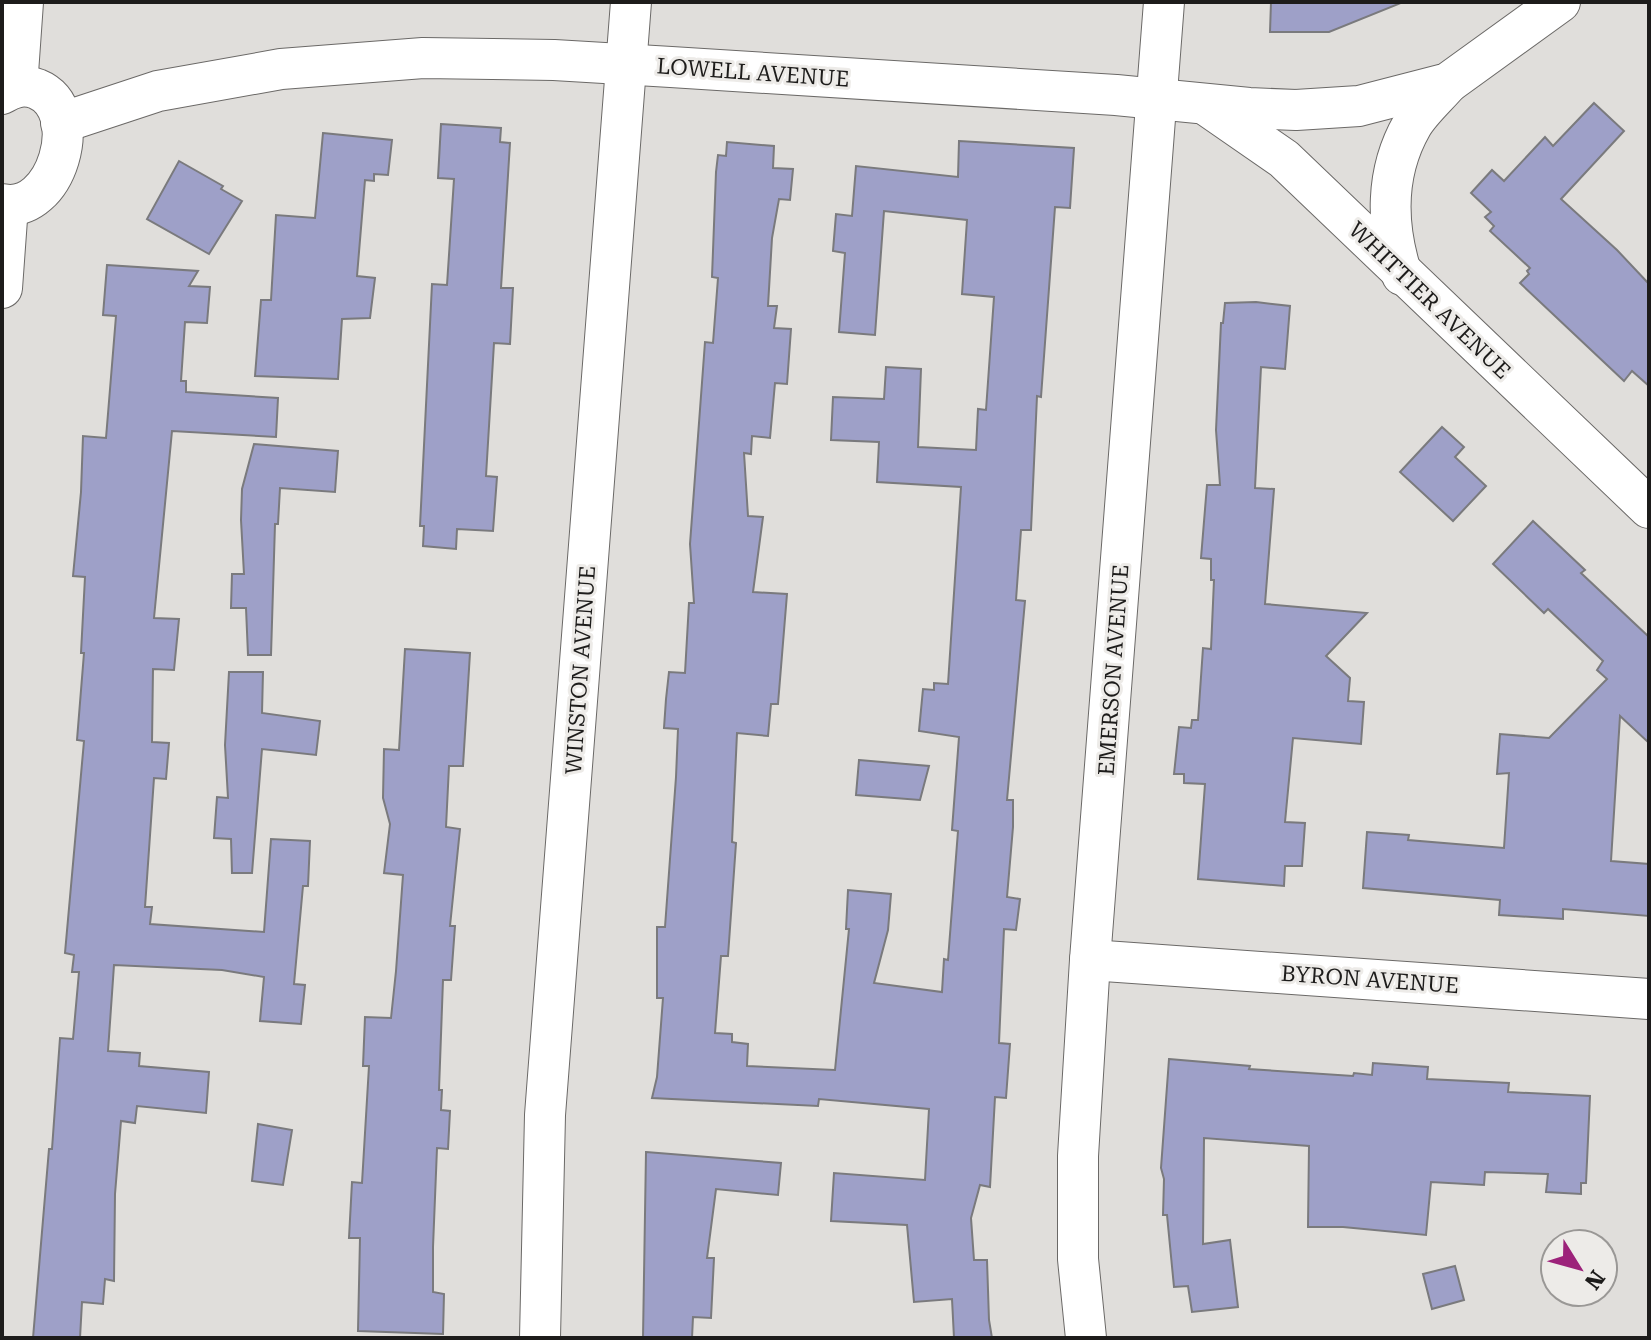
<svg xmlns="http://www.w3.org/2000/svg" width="1651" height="1340" viewBox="0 0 1651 1340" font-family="'Roboto Serif',serif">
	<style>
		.building { fill: #9ea0c8; stroke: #7a7a7d; stroke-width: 2 }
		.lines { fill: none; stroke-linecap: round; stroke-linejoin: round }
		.minor-casing { stroke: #6b6967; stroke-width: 42 }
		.minor { stroke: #fff; stroke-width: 40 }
		.labels { text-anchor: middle; stroke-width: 6; stroke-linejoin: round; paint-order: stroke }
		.street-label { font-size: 22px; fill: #1d1c1b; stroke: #edebe8 }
	</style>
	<rect width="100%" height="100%" fill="#e0dedb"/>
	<g class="building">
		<polygon points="1271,2 1400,2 1401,3 1329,32 1270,32"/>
		<polygon points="1594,103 1624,131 1561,199 1617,250 1649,284 1649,386 1632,371 1624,381 1520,283 1529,274 1527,271 1530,268 1490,231 1494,226 1485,217 1491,212 1471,193 1492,170 1504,181 1545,137 1553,146"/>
		<polygon points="441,124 501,128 500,142 510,143 501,288 513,288 510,344 494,343 486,476 497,477 493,531 457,529 456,549 423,546 424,526 420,526 432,284 447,285 454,179 438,178"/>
		<polygon points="323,133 392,140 388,175 374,174 374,181 365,180 357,276 375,278 370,318 342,319 338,379 255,376 261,300 271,300 276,215 315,218"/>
		<polygon points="959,141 1074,148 1070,208 1055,207 1041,397 1037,396 1031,530 1021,530 1016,600 1025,601 1007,800 1013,800 1013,827 1007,897 1020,899 1016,930 1004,929 999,1043 1010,1044 1006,1098 995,1097 990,1187 980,1185 971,1218 974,1260 987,1260 989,1320 992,1338 954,1338 952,1299 914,1302 907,1225 831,1221 834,1173 925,1180 929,1109 819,1099 818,1106 652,1098 657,1077 663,998 657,998 657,927 665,927 676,777 678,729 664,728 666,699 669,672 685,673 689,603 694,603 690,544 705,342 713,343 718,278 712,277 716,172 718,155 726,156 727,142 774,146 773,168 793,169 790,200 779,199 772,238 768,306 777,306 774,328 791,329 787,384 775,383 770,438 752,436 751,454 744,453 748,516 763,517 753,592 787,594 778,704 771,704 768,736 737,733 732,842 736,843 732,900 728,956 721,956 715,1033 732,1034 732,1042 748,1044 747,1066 835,1070 849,929 846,929 848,890 891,894 888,930 874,983 942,992 944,959 948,960 958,831 952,830 959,737 919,731 923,689 934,690 934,683 948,684 961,487 877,482 879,442 831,440 833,397 884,399 886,367 921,369 918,447 976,450 978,409 986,410 994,297 962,294 967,220 884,211 875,335 839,332 845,253 833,251 836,214 852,216 856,166 958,177"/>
		<polygon points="179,161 223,186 221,189 242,201 209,254 147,219"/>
		<polygon points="107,265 198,271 189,286 210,287 207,323 185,322 181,381 186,381 186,392 278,398 276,437 172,431 154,618 179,619 174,670 153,669 152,742 169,743 166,779 154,778 145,907 152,907 150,924 264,932 271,839 310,841 308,886 303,886 294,984 305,985 301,1024 260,1021 264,977 222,970 114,965 108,1051 140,1053 139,1066 209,1072 206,1113 137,1106 135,1123 121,1121 115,1194 114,1281 105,1279 103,1304 82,1302 80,1338 33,1338 49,1149 52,1149 60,1038 73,1039 79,972 72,972 74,955 65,953 84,741 77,740 84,653 81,653 85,577 73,576 81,492 83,436 106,438 116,316 103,315"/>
		<polygon points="1256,302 1290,306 1285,369 1261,367 1255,488 1274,489 1265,604 1367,613 1326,656 1350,678 1348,701 1364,702 1361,744 1293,738 1285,822 1305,823 1302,866 1285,866 1284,886 1198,879 1205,784 1184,783 1184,774 1174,774 1179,727 1191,728 1192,720 1198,720 1203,648 1211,649 1214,580 1211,580 1211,559 1201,558 1207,485 1220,485 1216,430 1221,323 1223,323 1225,303"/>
		<polygon points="1442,427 1464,447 1455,457 1486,486 1453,521 1400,472"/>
		<polygon points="254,444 338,451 335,492 280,488 278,524 275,524 271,655 248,655 246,608 231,608 232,574 244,574 241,520 242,489"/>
		<polygon points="1533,521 1585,570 1581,573 1649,637 1649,743 1620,716 1611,861 1649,864 1649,916 1563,909 1563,919 1499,915 1500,900 1363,888 1367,832 1409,835 1408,840 1504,848 1509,773 1497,774 1500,734 1549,738 1607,679 1597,670 1603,661 1548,609 1544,613 1493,564"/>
		<polygon points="405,649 470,653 463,766 449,766 446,827 460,829 450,926 455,926 451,980 443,980 439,1090 442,1090 441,1110 450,1111 448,1149 437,1148 433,1247 433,1292 444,1294 443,1334 358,1331 360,1238 349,1238 352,1182 362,1183 369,1066 363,1066 365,1017 391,1018 396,971 403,875 384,873 390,824 383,798 384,749 399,750"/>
		<polygon points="229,672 263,672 262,713 320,721 316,755 262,749 252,873 232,873 231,839 214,838 217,797 228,798 225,745"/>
		<polygon points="859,760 929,766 920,800 856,795"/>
		<polygon points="1169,1059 1250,1066 1249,1069 1353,1076 1354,1073 1372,1075 1373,1063 1428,1067 1427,1079 1509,1083 1508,1092 1590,1096 1586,1183 1581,1183 1581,1194 1546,1192 1548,1174 1485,1172 1484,1185 1431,1182 1426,1235 1343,1227 1308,1227 1309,1146 1204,1138 1203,1244 1230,1240 1238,1307 1192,1312 1188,1286 1174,1287 1167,1215 1163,1215 1164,1179 1161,1168"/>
		<polygon points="258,1124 292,1130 283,1185 252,1181"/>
		<polygon points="646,1152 781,1163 778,1195 716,1189 707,1258 714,1258 711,1318 693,1317 692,1338 643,1338"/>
		<polygon points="1455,1266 1464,1300 1432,1309 1423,1274"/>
	</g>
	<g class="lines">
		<g class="minor-casing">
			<g id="minor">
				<polyline points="17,87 23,2"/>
				<path d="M2,94C13,87 24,84 37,89C88,110 56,216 2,204"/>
				<polyline points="1209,107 1284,159 1649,508"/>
				<polyline points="61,123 158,91 281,69 423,58 554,60 671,67 1116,95 1249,108 1296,110 1359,106 1448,83 1560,2"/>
				<path d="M1402,275C1386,225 1385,172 1412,125C1421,110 1437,96 1448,83"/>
				<polyline points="2,288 8,205"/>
				<polyline points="1090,960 1649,999"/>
				<polyline points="540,1338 545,1115 631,2"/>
				<polyline points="1086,1338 1078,1259 1078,1156 1090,960 1164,2"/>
			</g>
		</g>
		<use href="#minor" class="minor"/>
	</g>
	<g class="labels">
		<g class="street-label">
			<text transform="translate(753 72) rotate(4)" y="8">LOWELL AVENUE</text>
			<text transform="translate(1430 300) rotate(44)" y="8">WHITTIER AVENUE</text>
			<text transform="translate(580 670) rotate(-86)" y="8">WINSTON AVENUE</text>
			<text transform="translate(1113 670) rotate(-86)" y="8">EMERSON AVENUE</text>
			<text transform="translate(1370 979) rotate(4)" y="8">BYRON AVENUE</text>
		</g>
	</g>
	<rect width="1651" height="1340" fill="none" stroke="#1d1c1b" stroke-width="8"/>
	<g transform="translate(1579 1268) rotate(127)"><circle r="38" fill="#edebe8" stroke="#9a9896" stroke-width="2"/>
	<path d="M0-6L14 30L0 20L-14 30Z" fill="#9c227a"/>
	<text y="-12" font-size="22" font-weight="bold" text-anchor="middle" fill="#1d1c1b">N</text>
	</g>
</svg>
